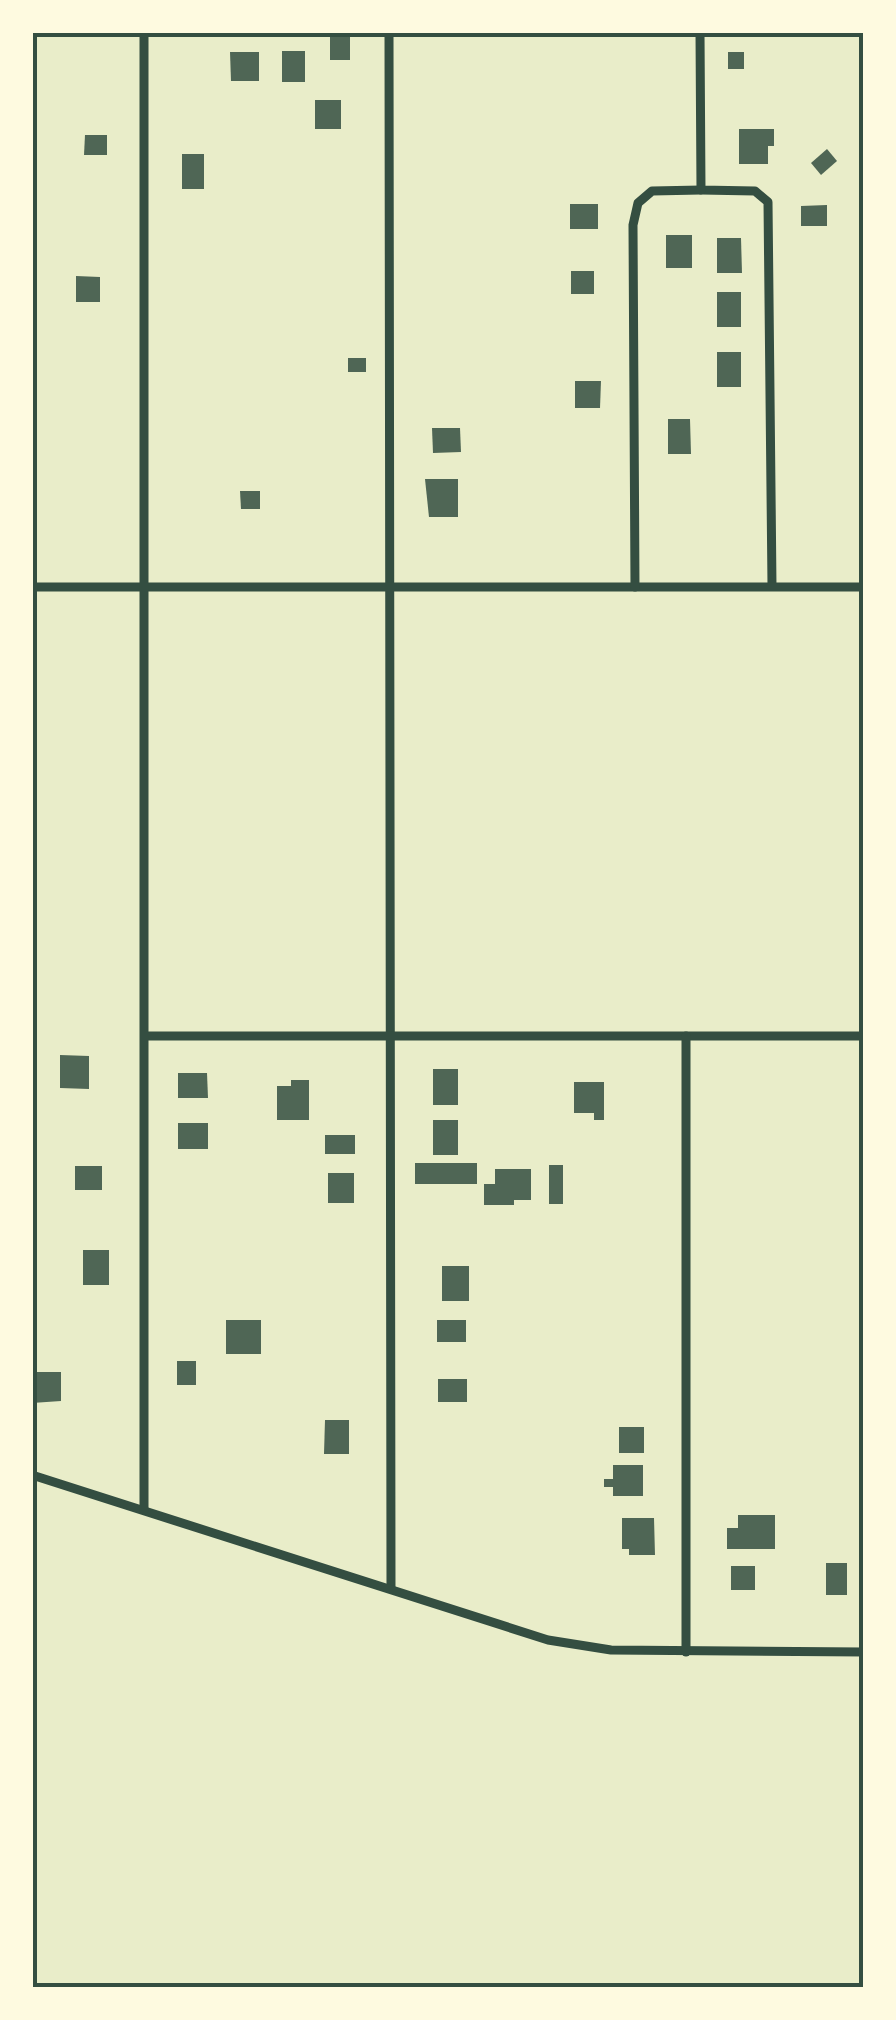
<svg xmlns="http://www.w3.org/2000/svg" width="896" height="2020" viewBox="0 0 896 2020" font-family="Merriweather,serif">
	<style>
		.building { fill: #4f6655 }
		.lines { fill: none; stroke-linecap: round; stroke-linejoin: round }
		.minor { stroke: #344e41; stroke-width: 9 }
		.neatline { fill: none; stroke: #344e41; stroke-width: 4 }
	</style>
	<rect width="100%" height="100%" fill="#e9edc9"/>
	<g class="building">
		<rect x="330" y="35" width="20" height="25"/>
		<rect x="282" y="51" width="23" height="31"/>
		<polygon points="230,52 259,52 259,81 231,81"/>
		<rect x="728" y="52" width="16" height="17"/>
		<rect x="315" y="100" width="26" height="29"/>
		<polygon points="739,129 774,129 774,146 768,146 768,164 739,164"/>
		<polygon points="85,135 107,135 107,155 84,155"/>
		<polygon points="827,149 837,161 821,175 811,163"/>
		<rect x="182" y="154" width="22" height="35"/>
		<rect x="570" y="204" width="28" height="25"/>
		<polygon points="827,205 827,226 801,226 801,206"/>
		<rect x="666" y="235" width="26" height="33"/>
		<polygon points="717,238 741,238 742,273 717,273"/>
		<rect x="571" y="271" width="23" height="23"/>
		<polygon points="76,276 100,277 100,302 76,302"/>
		<rect x="717" y="292" width="24" height="35"/>
		<rect x="717" y="352" width="24" height="35"/>
		<rect x="348" y="358" width="18" height="14"/>
		<polygon points="575,381 601,381 600,408 575,408"/>
		<polygon points="668,419 690,419 691,454 668,454"/>
		<polygon points="432,428 460,428 461,452 433,453"/>
		<polygon points="425,479 458,479 458,517 429,517"/>
		<polygon points="240,491 260,491 260,509 241,509"/>
		<polygon points="60,1055 89,1056 89,1089 60,1088"/>
		<rect x="433" y="1069" width="25" height="36"/>
		<polygon points="178,1073 207,1073 208,1098 178,1098"/>
		<polygon points="291,1080 309,1080 309,1120 277,1120 277,1086 291,1086"/>
		<polygon points="574,1082 604,1082 604,1120 594,1120 594,1113 574,1113"/>
		<rect x="433" y="1120" width="25" height="35"/>
		<rect x="178" y="1123" width="30" height="26"/>
		<rect x="325" y="1135" width="30" height="19"/>
		<rect x="415" y="1163" width="62" height="21"/>
		<rect x="549" y="1165" width="14" height="39"/>
		<rect x="75" y="1166" width="27" height="24"/>
		<polygon points="495,1169 531,1169 531,1200 514,1200 514,1205 484,1205 484,1184 495,1184"/>
		<rect x="328" y="1173" width="26" height="30"/>
		<rect x="83" y="1250" width="26" height="35"/>
		<rect x="442" y="1266" width="27" height="35"/>
		<rect x="226" y="1320" width="35" height="34"/>
		<rect x="437" y="1320" width="29" height="22"/>
		<rect x="177" y="1361" width="19" height="24"/>
		<polygon points="32,1372 61,1372 61,1401 32,1403"/>
		<rect x="438" y="1379" width="29" height="23"/>
		<polygon points="325,1420 349,1420 349,1454 324,1454"/>
		<rect x="619" y="1427" width="25" height="26"/>
		<polygon points="613,1465 643,1465 643,1496 613,1496 613,1487 604,1487 604,1479 613,1479"/>
		<polygon points="738,1515 775,1515 775,1549 727,1549 727,1528 738,1528"/>
		<polygon points="622,1518 654,1518 655,1555 629,1555 629,1549 622,1549"/>
		<rect x="826" y="1563" width="21" height="32"/>
		<rect x="731" y="1566" width="24" height="24"/>
	</g>
	<g class="lines">
		<g class="minor">
			<polyline points="389,32 391,1588"/>
			<polyline points="700,32 701,190 755,191 768,202 772,586"/>
			<polyline points="32,587 864,587"/>
			<polyline points="635,587 633,225 638,203 652,191 701,190"/>
			<polyline points="145,1036 864,1036"/>
			<polyline points="32,1475 548,1640 611,1650 864,1652"/>
			<polyline points="144,1510 144,32"/>
			<polyline points="686,1652 686,1036"/>
		</g>
	</g>
	<rect width="896" height="2020" fill="none" stroke="#fefae0" stroke-width="70"/>
	<rect x="35" y="35" width="826" height="1950" class="neatline"/>
</svg>
